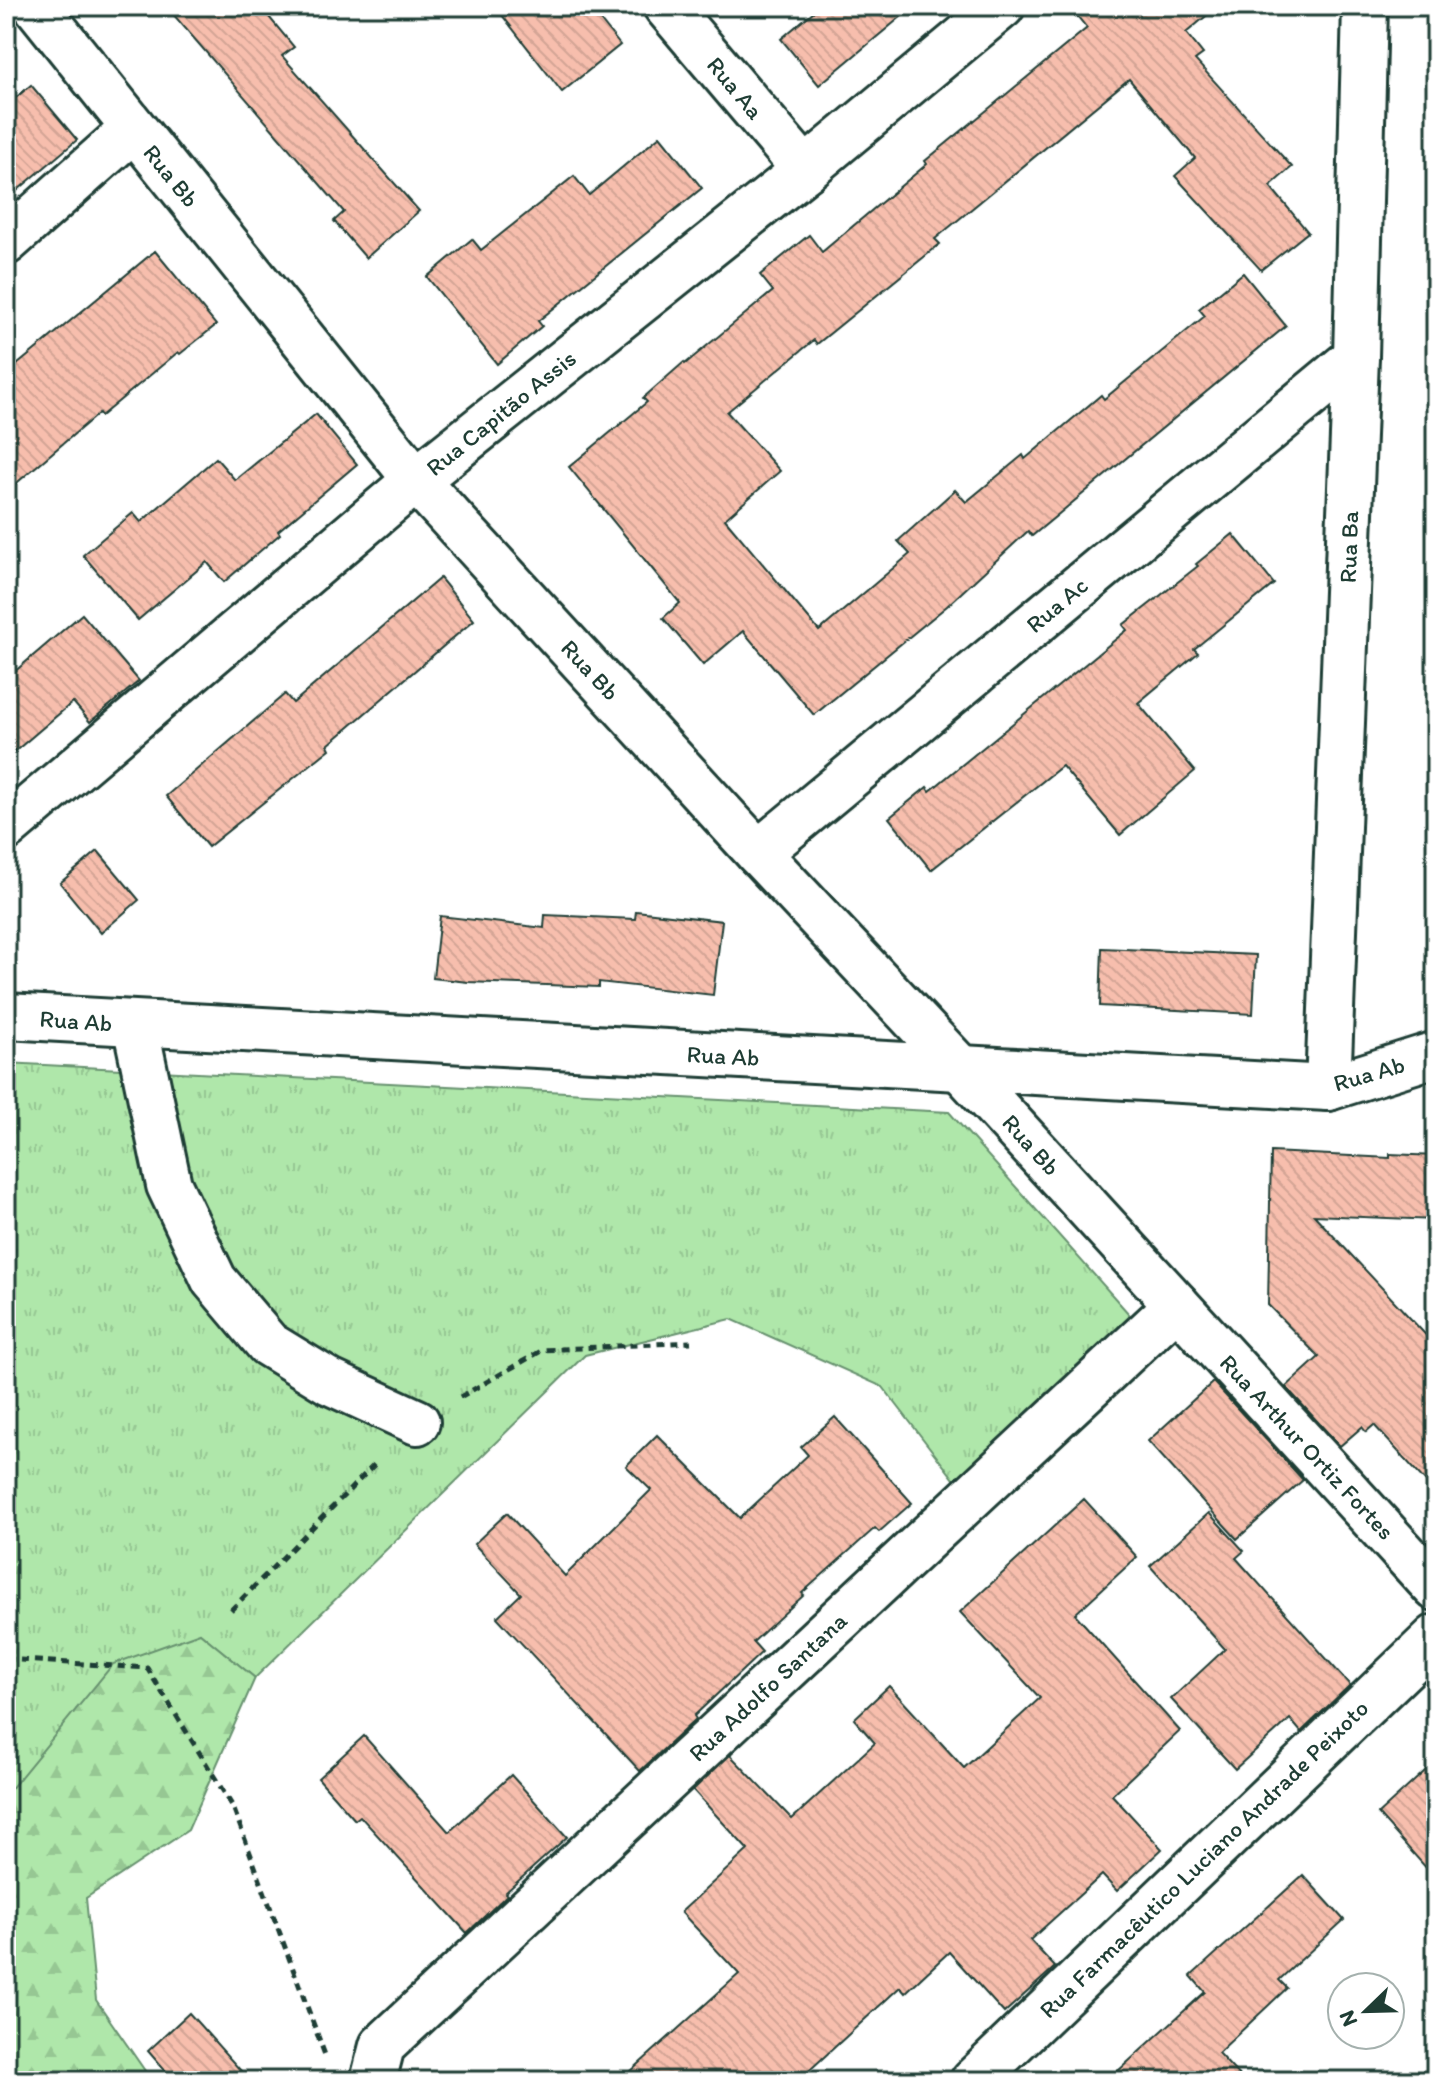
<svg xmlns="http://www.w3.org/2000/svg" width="1442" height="2087" viewBox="0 0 1442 2087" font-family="Itim,sans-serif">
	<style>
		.grass { fill: url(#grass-tufts); stroke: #67926f; stroke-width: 2 }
		.forest { fill: url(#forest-firs); stroke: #67926f; stroke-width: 2 }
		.building { fill: url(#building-back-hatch); stroke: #1f3d34; stroke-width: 2 }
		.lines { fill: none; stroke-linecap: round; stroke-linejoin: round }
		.minor-casing { stroke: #1f3d34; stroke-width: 50 }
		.tertiary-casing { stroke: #1f3d34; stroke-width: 50 }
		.path { stroke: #1f3d34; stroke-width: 5; stroke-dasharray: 8 6; stroke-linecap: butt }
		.minor { stroke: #fff; stroke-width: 44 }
		.tertiary { stroke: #fff; stroke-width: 44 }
		.labels { text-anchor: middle; stroke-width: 6; stroke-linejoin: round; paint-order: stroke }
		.street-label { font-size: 24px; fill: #1f3d34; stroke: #fff }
	</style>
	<defs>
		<pattern id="grass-tufts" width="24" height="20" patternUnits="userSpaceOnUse" patternTransform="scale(2)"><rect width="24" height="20" fill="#afe7aa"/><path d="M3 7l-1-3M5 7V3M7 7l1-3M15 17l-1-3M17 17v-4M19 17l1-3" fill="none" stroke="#96c793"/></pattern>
		<pattern id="forest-firs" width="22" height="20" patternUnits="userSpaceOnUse" patternTransform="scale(2)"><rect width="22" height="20" fill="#afe7aa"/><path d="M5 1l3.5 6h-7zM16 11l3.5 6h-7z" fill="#96c793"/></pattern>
		<pattern id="building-back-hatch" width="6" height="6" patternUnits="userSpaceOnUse" patternTransform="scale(2)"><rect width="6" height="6" fill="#f7bead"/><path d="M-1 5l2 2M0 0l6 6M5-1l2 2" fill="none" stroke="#d3a495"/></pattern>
	</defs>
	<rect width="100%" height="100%" fill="#fff"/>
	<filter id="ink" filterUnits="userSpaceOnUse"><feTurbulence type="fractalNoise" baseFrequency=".0125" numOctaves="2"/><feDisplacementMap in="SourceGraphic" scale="16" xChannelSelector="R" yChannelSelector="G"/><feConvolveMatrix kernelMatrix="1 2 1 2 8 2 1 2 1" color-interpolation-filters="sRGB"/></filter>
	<g filter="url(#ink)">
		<polygon class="grass" points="6,1063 949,1112 1137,1323 964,1492 883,1387 731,1319 585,1355 255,1678 200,1633 6,1795"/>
		<polygon class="forest" points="200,1633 255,1678 188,1830 86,1898 96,2000 152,2081 6,2081 6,1795 113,1664"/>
		<g class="building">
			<polygon points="166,6 260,6 294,47 282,56 419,211 366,258 334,221 344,212"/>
			<polygon points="495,6 589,6 620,45 562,92"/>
			<polygon points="820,6 914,6 819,85 781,39"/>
			<polygon points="1069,6 1218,6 1186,33 1203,54 1195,60 1292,167 1270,186 1308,232 1261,270 1175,176 1195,158 1129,79 935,239 940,244 817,344 814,340 727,412 780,471 725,519 819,631 910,554 898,541 955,490 966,502 1023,455 1025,459 1101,395 1104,399 1205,316 1199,309 1243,273 1286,326 1032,536 1028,531 947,606 814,715 743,631 703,665 663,618 680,603 569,467 647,402 643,398 684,362 685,364 773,291 760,275 809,235 822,252 927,164 925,161 1087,28"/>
			<polygon points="31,85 77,140 6,200 6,106"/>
			<polygon points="660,136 702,188 538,321 542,326 497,364 427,277 472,239 481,250 574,176 589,195"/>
			<polygon points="155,251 216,325 180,354 178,352 101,416 99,413 6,492 6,374"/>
			<polygon points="316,414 357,464 278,531 280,534 224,582 207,562 138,620 83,555 133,513 141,522 216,458 235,480"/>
			<polygon points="1233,534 1274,584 1194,649 1198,653 1138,703 1195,771 1120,835 1062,766 931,870 889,818 927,787 930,791 1127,630 1123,625 1198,566 1196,564"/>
			<polygon points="440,578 474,620 328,745 330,749 208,847 166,796 285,694 293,703"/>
			<polygon points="82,614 139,681 90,722 73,702 6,759 6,679"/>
			<polygon points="98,851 139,900 101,933 60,883"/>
			<polygon points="636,911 722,921 713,995 599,982 599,987 468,982 433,978 440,916 544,928 545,915 635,919"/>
			<polygon points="1102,948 1256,955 1253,1014 1100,1006"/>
			<polygon points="1271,1152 1390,1158 1390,1154 1436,1156 1436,1220 1314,1215 1436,1346 1436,1493 1374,1425 1366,1432 1362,1427 1340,1446 1286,1387 1319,1357 1268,1305"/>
			<polygon points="1213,1382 1303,1480 1237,1539 1148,1441"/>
			<polygon points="835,1417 912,1503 879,1532 875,1528 802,1593 804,1595 753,1642 762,1652 694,1716 696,1719 640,1771 497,1617 521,1594 474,1544 507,1513 565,1576 651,1490 626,1466 657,1435 740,1518 808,1455 801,1447"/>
			<polygon points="1084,1499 1137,1557 1075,1614 1180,1731 1112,1795 1162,1849 1117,1891 1102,1875 1030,1940 1055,1967 1004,2013 949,1952 905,1993 900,1987 798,2081 620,2081 739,1974 681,1912 748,1850 693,1790 730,1755 792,1819 875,1743 854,1719 889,1686 964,1768 1040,1698 960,1612"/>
			<polygon points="1209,1513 1244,1551 1236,1558 1350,1685 1301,1732 1290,1719 1235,1769 1171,1699 1225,1649 1150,1566"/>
			<polygon points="364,1736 449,1832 511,1775 567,1837 505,1893 507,1895 467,1933 360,1816 355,1820 318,1778"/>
			<polygon points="1436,1761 1436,1879 1378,1814"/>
			<polygon points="1303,1875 1344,1920 1279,1980 1287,1988 1218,2053 1244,2081 1107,2081 1205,1992 1191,1976"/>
			<polygon points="189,2013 250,2081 174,2081 148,2051"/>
		</g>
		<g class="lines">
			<g class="minor-casing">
				<g id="minor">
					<polyline points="666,6 805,170"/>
					<polyline points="6,242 133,129"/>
					<polyline points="6,828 416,480 805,170 1002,6"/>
					<polyline points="758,853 1356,357"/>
					<polyline points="6,1016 1328,1088 1436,1054"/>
					<polyline points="135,1024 169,1185 214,1280 268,1344 330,1382 417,1422"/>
					<polyline points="1328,1088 1356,357 1365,6"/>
					<polyline points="373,2081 382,2046 1177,1305"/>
					<polyline points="973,2081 1436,1637"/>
				</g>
			</g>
			<g class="tertiary-casing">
				<polyline id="tertiary" points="36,6 416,480 758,853 961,1069 1436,1588"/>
			</g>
			<g class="path">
				<polyline points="460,1397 543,1350 691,1342"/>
				<polyline points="231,1610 377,1462"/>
				<polyline points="6,1659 147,1668 233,1807 325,2055"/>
			</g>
			<use href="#minor" class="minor"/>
			<use href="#tertiary" class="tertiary"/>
		</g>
	</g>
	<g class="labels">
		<g class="street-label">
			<text transform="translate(735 88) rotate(50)" y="8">Rua Aa</text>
			<text transform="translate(171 176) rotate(51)" y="8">Rua Bb</text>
			<text transform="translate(501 413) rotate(-39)" y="8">Rua Capitão Assis</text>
			<text transform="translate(1349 547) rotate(-88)" y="8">Rua Ba</text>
			<text transform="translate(1057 605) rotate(-40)" y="8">Rua Ac</text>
			<text transform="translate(590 670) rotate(47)" y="8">Rua Bb</text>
			<text transform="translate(76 1021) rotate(4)" y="8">Rua Ab</text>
			<text transform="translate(723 1056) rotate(3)" y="8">Rua Ab</text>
			<text transform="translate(1369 1074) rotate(-16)" y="8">Rua Ab</text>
			<text transform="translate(1031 1145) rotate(48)" y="8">Rua Bb</text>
			<text transform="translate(1307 1447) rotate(47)" y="8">Rua Arthur Ortiz Fortes</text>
			<text transform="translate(768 1687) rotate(-43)" y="8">Rua Adolfo Santana</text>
			<text transform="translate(1204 1859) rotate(-44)" y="8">Rua Farmacêutico Luciano Andrade Peixoto</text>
		</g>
	</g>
	<rect width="1442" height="2087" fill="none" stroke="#fff" stroke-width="32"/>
	<rect x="16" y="16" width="1410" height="2055" fill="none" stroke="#1f3d34" stroke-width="3" filter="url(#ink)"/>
	<g transform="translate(1366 2011) rotate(247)"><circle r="38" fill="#ffffff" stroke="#a5b1ae" stroke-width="2"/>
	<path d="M0-6L14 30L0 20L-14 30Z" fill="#1f3d34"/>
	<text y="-12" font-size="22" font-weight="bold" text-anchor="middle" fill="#1f3d34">N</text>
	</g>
</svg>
